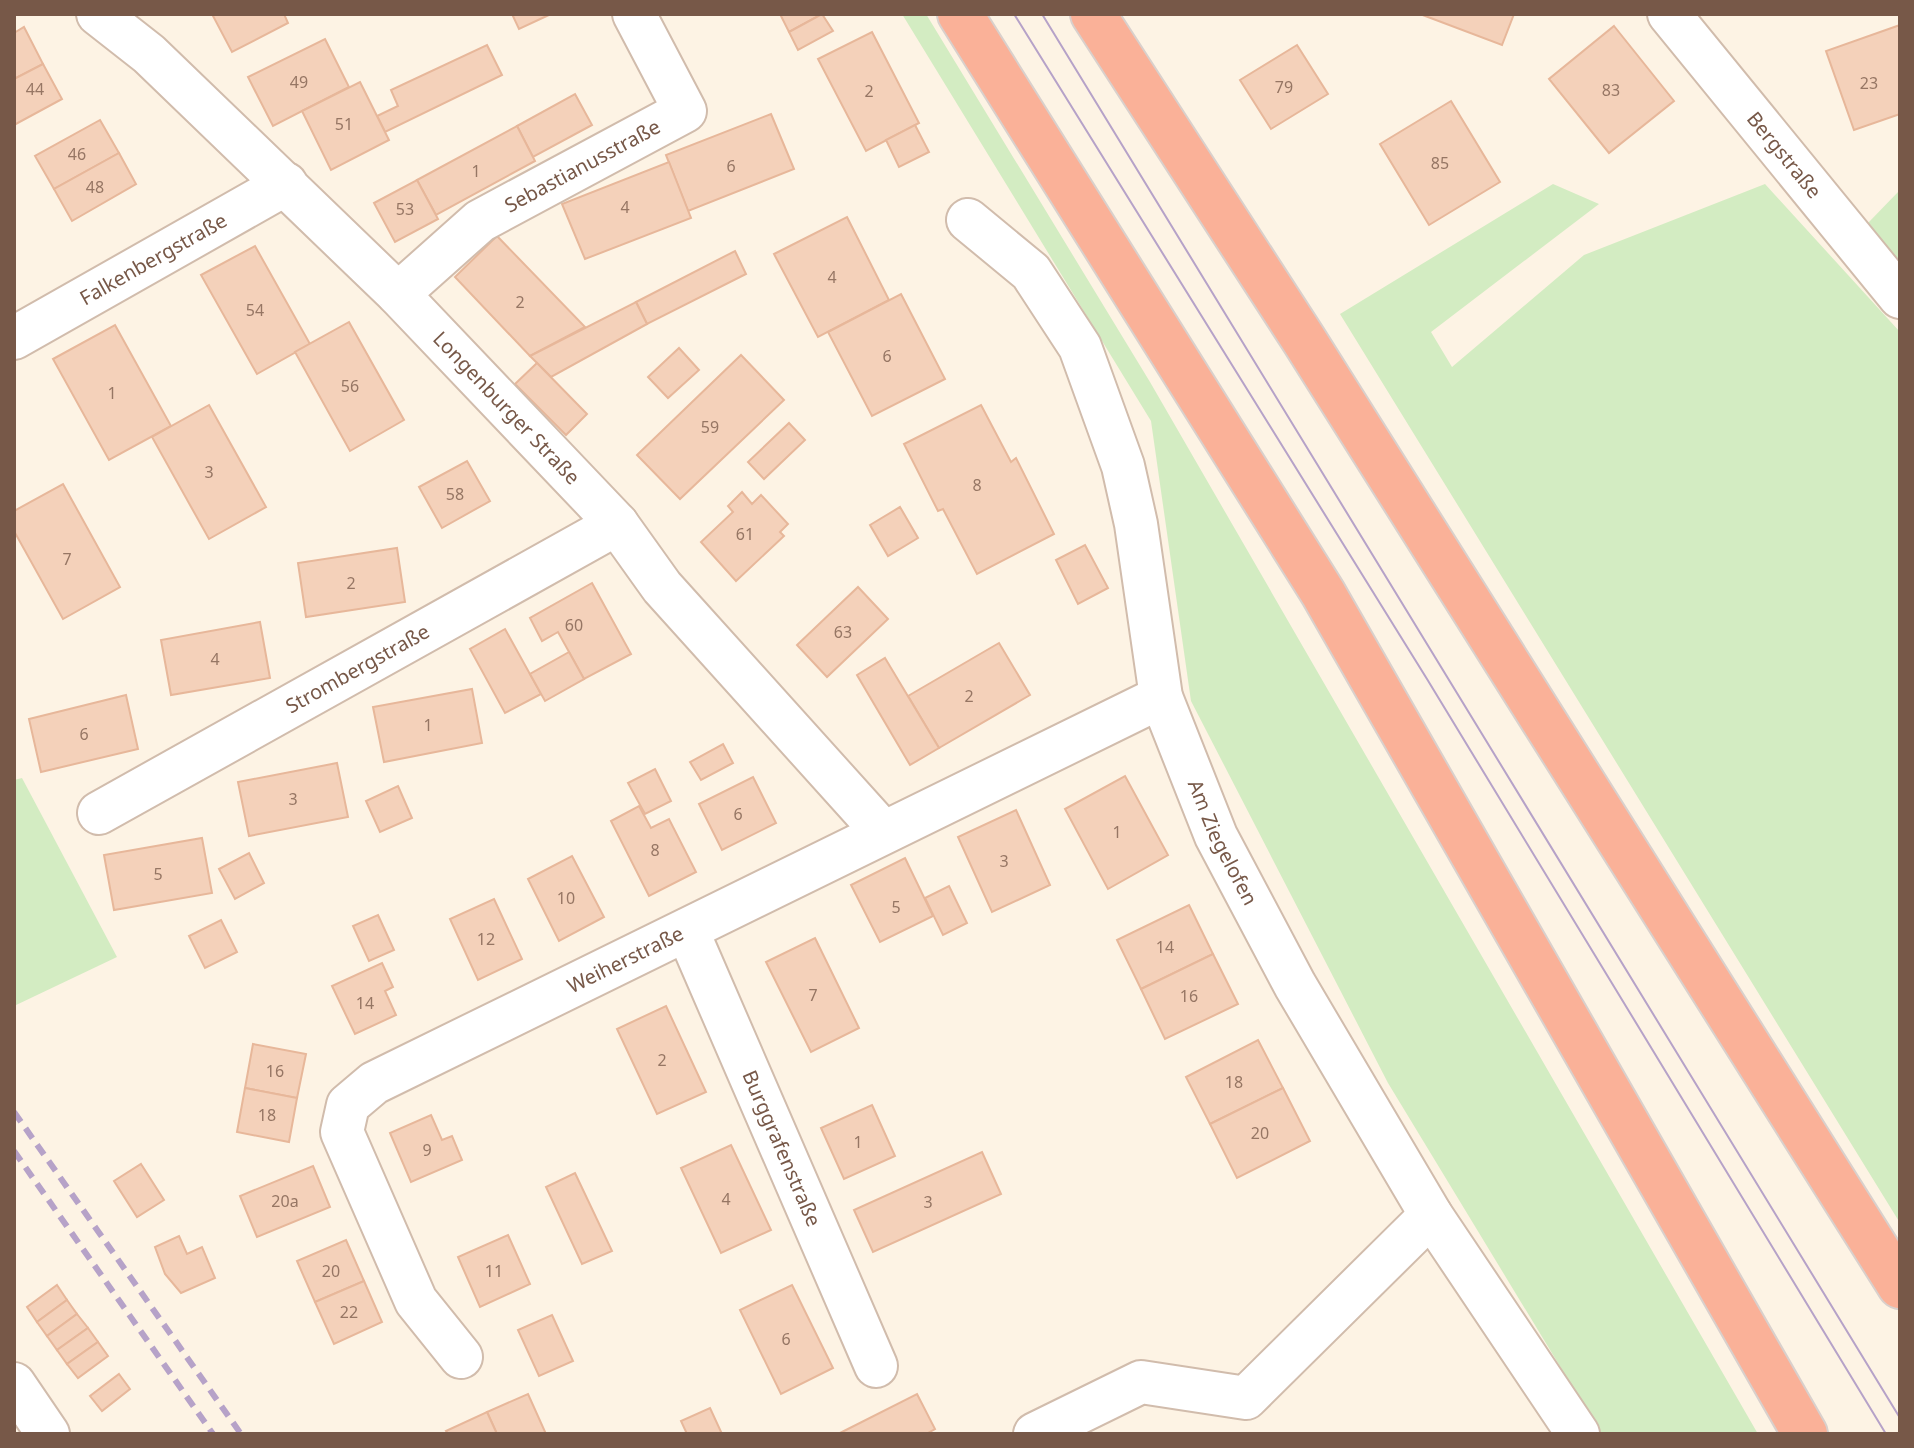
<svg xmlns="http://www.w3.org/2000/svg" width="1914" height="1448" viewBox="0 0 1914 1448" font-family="'Noto Sans',sans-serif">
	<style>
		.green { fill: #d3ecc2 }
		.building { fill: #f4d1ba; stroke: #e7b79a; stroke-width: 2 }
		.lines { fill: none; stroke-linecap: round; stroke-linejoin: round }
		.minor-casing { stroke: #d1bcac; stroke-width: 46 }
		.highway-casing { stroke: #d9d0cc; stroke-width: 48 }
		.minor { stroke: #fff; stroke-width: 42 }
		.highway { stroke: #fab198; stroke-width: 44 }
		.tram { stroke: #b6a2c8; stroke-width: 2 }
		.rail { stroke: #b6a2c8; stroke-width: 6; stroke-dasharray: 12 8; stroke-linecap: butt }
		.labels { text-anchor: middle; stroke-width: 8; stroke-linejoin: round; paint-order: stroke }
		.number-label { font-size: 16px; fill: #967664 }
		.street-label { font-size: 20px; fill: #775848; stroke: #fff7eb }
	</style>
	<rect width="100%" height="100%" fill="#fdf3e4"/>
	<g class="green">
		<polygon points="902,14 926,14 1150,382 1758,1434 1601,1434 1388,1083 1191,701 1151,421"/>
		<polygon points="1553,184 1599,204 1431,332 1452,367 1584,255 1765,184 1900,332 1900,1223 1340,314"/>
		<polygon points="1900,190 1900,264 1868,223"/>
		<polygon points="22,778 117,957 14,1006 14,780"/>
	</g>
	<g class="building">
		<polygon points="212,14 284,14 288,23 232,52"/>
		<polygon points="512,14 551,14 519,29"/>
		<polygon points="780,14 822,14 789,32"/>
		<polygon points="822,14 833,31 798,50 789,32"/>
		<polygon points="1420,14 1514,14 1502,45"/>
		<polygon points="1900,25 1900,114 1854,130 1826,51"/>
		<polygon points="1614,26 1674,101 1609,153 1549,79"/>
		<polygon points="24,27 43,64 14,79 14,33"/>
		<polygon points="872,32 919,123 866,151 818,59"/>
		<polygon points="325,39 349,87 273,126 248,77"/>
		<polygon points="487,45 502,75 385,132 377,116 398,106 391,90"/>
		<polygon points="1297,45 1328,94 1271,129 1240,80"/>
		<polygon points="43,64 62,99 14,125 14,79"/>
		<polygon points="360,82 389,140 331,170 302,111"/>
		<polygon points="575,94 592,125 533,157 517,126"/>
		<polygon points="1451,101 1500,182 1429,225 1380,144"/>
		<polygon points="771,114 794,169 688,211 666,155"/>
		<polygon points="100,120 119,153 54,189 35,156"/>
		<polygon points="915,125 929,152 899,167 886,140"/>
		<polygon points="517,126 535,161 436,215 417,180"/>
		<polygon points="119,153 136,184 72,221 54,189"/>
		<polygon points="669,162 691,218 585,259 562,204"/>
		<polygon points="417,180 438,219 395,242 374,203"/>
		<polygon points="847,217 889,300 818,337 774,254"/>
		<polygon points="497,236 585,327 530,356 455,277"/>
		<polygon points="255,246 310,344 257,374 201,275"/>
		<polygon points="735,251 746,274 647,324 636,302"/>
		<polygon points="901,294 945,379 872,416 828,332"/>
		<polygon points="636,302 647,324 551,377 530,356"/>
		<polygon points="349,322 404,420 350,451 295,352"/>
		<polygon points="115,325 171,426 109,460 53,359"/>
		<polygon points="679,348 699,370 668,398 648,377"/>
		<polygon points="741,355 784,400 680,499 637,455"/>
		<polygon points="537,363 587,414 566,435 515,384"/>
		<polygon points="209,405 266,507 209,539 152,437"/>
		<polygon points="981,405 1011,462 1016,458 1054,534 977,574 943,509 938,511 904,444"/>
		<polygon points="789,423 805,440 764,479 748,462"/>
		<polygon points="467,461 490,501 442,528 419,487"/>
		<polygon points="63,484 120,587 63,619 14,531 14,511"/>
		<polygon points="742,492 752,504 761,495 788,524 780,532 784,536 736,581 701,542 733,512 728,506"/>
		<polygon points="900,507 918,538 888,556 870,525"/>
		<polygon points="1085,545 1108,588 1078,604 1056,560"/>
		<polygon points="397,548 405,602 306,617 298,563"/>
		<polygon points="592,583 631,654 584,679 558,632 542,641 530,618"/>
		<polygon points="858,587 888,619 827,677 797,645"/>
		<polygon points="260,622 270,678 171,695 161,640"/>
		<polygon points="505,629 541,694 505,713 470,649"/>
		<polygon points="999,643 1030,695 939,748 908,696"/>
		<polygon points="569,652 584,679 545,701 530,674"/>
		<polygon points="885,658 939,748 910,765 857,675"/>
		<polygon points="472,689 482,743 384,762 373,707"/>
		<polygon points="126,695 138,749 41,772 29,719"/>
		<polygon points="723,744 733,763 701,780 690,762"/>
		<polygon points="337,763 348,817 249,836 238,782"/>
		<polygon points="655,769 671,801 645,814 628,783"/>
		<polygon points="1125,776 1168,855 1108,889 1065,809"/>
		<polygon points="753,777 776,823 722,850 699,804"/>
		<polygon points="398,786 412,818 380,832 366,801"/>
		<polygon points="639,806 651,828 669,819 696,872 649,896 611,821"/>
		<polygon points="1016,810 1050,885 992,912 958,837"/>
		<polygon points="202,838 212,893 114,910 104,855"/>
		<polygon points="249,853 264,883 235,899 219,869"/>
		<polygon points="572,856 604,917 559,941 528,879"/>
		<polygon points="905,858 933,916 880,942 851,885"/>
		<polygon points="949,886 967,923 943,935 925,898"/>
		<polygon points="494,899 522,959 478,980 450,919"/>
		<polygon points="1189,905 1213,954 1141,989 1117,940"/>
		<polygon points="378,915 394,950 369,961 353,926"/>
		<polygon points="221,920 237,952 205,968 189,936"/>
		<polygon points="815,938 859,1028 811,1052 766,962"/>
		<polygon points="1213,954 1238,1004 1165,1039 1141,989"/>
		<polygon points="382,963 393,987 385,991 396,1015 355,1034 332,986"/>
		<polygon points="666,1006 706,1092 657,1114 617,1029"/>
		<polygon points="1258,1040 1283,1088 1210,1124 1186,1077"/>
		<polygon points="253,1044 306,1054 297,1098 245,1088"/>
		<polygon points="245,1088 297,1098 289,1142 237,1132"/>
		<polygon points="1283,1088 1310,1141 1237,1178 1210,1124"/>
		<polygon points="872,1105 895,1156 844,1179 821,1128"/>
		<polygon points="431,1115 442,1140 452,1136 462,1160 411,1182 390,1133"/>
		<polygon points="731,1145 771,1230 721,1253 681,1168"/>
		<polygon points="982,1152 1001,1194 873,1252 854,1210"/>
		<polygon points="141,1164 164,1200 137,1217 114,1181"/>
		<polygon points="313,1166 330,1207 257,1237 240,1196"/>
		<polygon points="575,1173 612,1251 582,1264 546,1187"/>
		<polygon points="508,1235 530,1284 480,1307 458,1257"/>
		<polygon points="179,1236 187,1254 202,1247 215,1278 181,1293 165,1274 155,1247"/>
		<polygon points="346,1240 364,1281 315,1302 297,1261"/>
		<polygon points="364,1281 382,1322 334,1344 315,1302"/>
		<polygon points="57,1285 67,1300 37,1322 27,1307"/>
		<polygon points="792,1285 833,1368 781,1394 740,1310"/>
		<polygon points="67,1300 77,1314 47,1336 37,1322"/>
		<polygon points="77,1314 88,1328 57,1350 47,1336"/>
		<polygon points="552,1315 573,1361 539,1376 518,1330"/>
		<polygon points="88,1328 98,1342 67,1364 57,1350"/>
		<polygon points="98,1342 108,1356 78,1378 67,1364"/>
		<polygon points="119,1374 130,1389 102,1411 90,1396"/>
		<polygon points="528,1394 546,1434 497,1434 487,1412"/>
		<polygon points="917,1394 935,1429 926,1434 838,1434"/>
		<polygon points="710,1408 722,1434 687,1434 681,1421"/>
		<polygon points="487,1412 497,1434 448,1434 446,1431"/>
	</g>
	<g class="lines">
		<g class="minor-casing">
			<g id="minor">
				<path id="s1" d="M98,14L149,54L398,294L617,524L662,587L882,831"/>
				<path id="s2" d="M1669,14L1900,297"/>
				<path id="s3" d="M968,220L1031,272L1080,347L1123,466L1136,524L1161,697L1216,836L1295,985L1431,1215L1578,1434"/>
				<path id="s4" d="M398,294L480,221L685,111L634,14"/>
				<path id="s5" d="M14,338L286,184"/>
				<path id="s6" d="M99,813L617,524"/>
				<path id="s7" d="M687,930L876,1366"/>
				<path id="s8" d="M461,1357L416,1301L342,1132L348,1105L374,1083L1161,697"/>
				<polyline points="14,1384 48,1434"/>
				<polyline points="1035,1434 1141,1382 1246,1398 1431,1215"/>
			</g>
		</g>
		<g class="highway-casing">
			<g id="highway">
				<polyline points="960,14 1323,593 1805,1434"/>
				<polyline points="1093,14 1304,340 1900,1286"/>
			</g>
		</g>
		<use href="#minor" class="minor"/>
		<use href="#highway" class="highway"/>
		<g class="tram">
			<polyline points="1014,14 1427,679 1886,1434"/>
			<polyline points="1042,14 1900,1418"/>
		</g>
		<g class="rail">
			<polyline points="14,1112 241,1434"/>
			<polyline points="14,1151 213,1434"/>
		</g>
	</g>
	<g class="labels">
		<g class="number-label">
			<text x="299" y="88">49</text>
			<text x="1869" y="89">23</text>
			<text x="1284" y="93">79</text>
			<text x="35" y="95">44</text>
			<text x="1611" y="96">83</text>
			<text x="869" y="97">2</text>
			<text x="344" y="130">51</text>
			<text x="77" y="160">46</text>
			<text x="1440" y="169">85</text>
			<text x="731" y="172">6</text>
			<text x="476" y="177">1</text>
			<text x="95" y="193">48</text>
			<text x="625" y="213">4</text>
			<text x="405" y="215">53</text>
			<text x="832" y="283">4</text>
			<text x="520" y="308">2</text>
			<text x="255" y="316">54</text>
			<text x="887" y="362">6</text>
			<text x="350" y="392">56</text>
			<text x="112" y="399">1</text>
			<text x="710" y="433">59</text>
			<text x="209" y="478">3</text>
			<text x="977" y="491">8</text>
			<text x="455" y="500">58</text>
			<text x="745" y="540">61</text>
			<text x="67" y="565">7</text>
			<text x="351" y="589">2</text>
			<text x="574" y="631">60</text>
			<text x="843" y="638">63</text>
			<text x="215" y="665">4</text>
			<text x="969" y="702">2</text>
			<text x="428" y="731">1</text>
			<text x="84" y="740">6</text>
			<text x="293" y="805">3</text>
			<text x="738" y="820">6</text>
			<text x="1117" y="838">1</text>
			<text x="655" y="856">8</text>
			<text x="1004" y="867">3</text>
			<text x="158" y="880">5</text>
			<text x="566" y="904">10</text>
			<text x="896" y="913">5</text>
			<text x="486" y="945">12</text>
			<text x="1165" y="953">14</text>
			<text x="813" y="1001">7</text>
			<text x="1189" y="1002">16</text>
			<text x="365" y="1009">14</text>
			<text x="662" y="1066">2</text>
			<text x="275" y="1077">16</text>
			<text x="1234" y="1088">18</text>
			<text x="267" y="1121">18</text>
			<text x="1260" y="1139">20</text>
			<text x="858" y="1148">1</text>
			<text x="427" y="1156">9</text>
			<text x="726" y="1205">4</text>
			<text x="285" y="1207">20a</text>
			<text x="928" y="1208">3</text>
			<text x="331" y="1277">20</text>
			<text x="494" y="1277">11</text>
			<text x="349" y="1318">22</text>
			<text x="786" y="1345">6</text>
		</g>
		<g class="street-label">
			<text dy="7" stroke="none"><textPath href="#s2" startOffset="182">Bergstraße</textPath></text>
			<text dy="7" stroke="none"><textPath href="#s4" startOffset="226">Sebastianusstraße</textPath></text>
			<text dy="7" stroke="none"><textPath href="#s5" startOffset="160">Falkenbergstraße</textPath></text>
			<text dy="7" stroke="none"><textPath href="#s1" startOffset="568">Longenburger Straße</textPath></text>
			<text dy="7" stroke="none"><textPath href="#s6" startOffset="296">Strombergstraße</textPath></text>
			<text dy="7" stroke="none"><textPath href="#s3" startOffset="690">Am Ziegelofen</textPath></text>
			<text dy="7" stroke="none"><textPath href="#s8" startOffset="598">Weiherstraße</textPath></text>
			<text dy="7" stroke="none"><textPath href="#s7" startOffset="238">Burggrafenstraße</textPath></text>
		</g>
	</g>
	<rect width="1914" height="1448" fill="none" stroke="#775848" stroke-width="32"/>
</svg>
